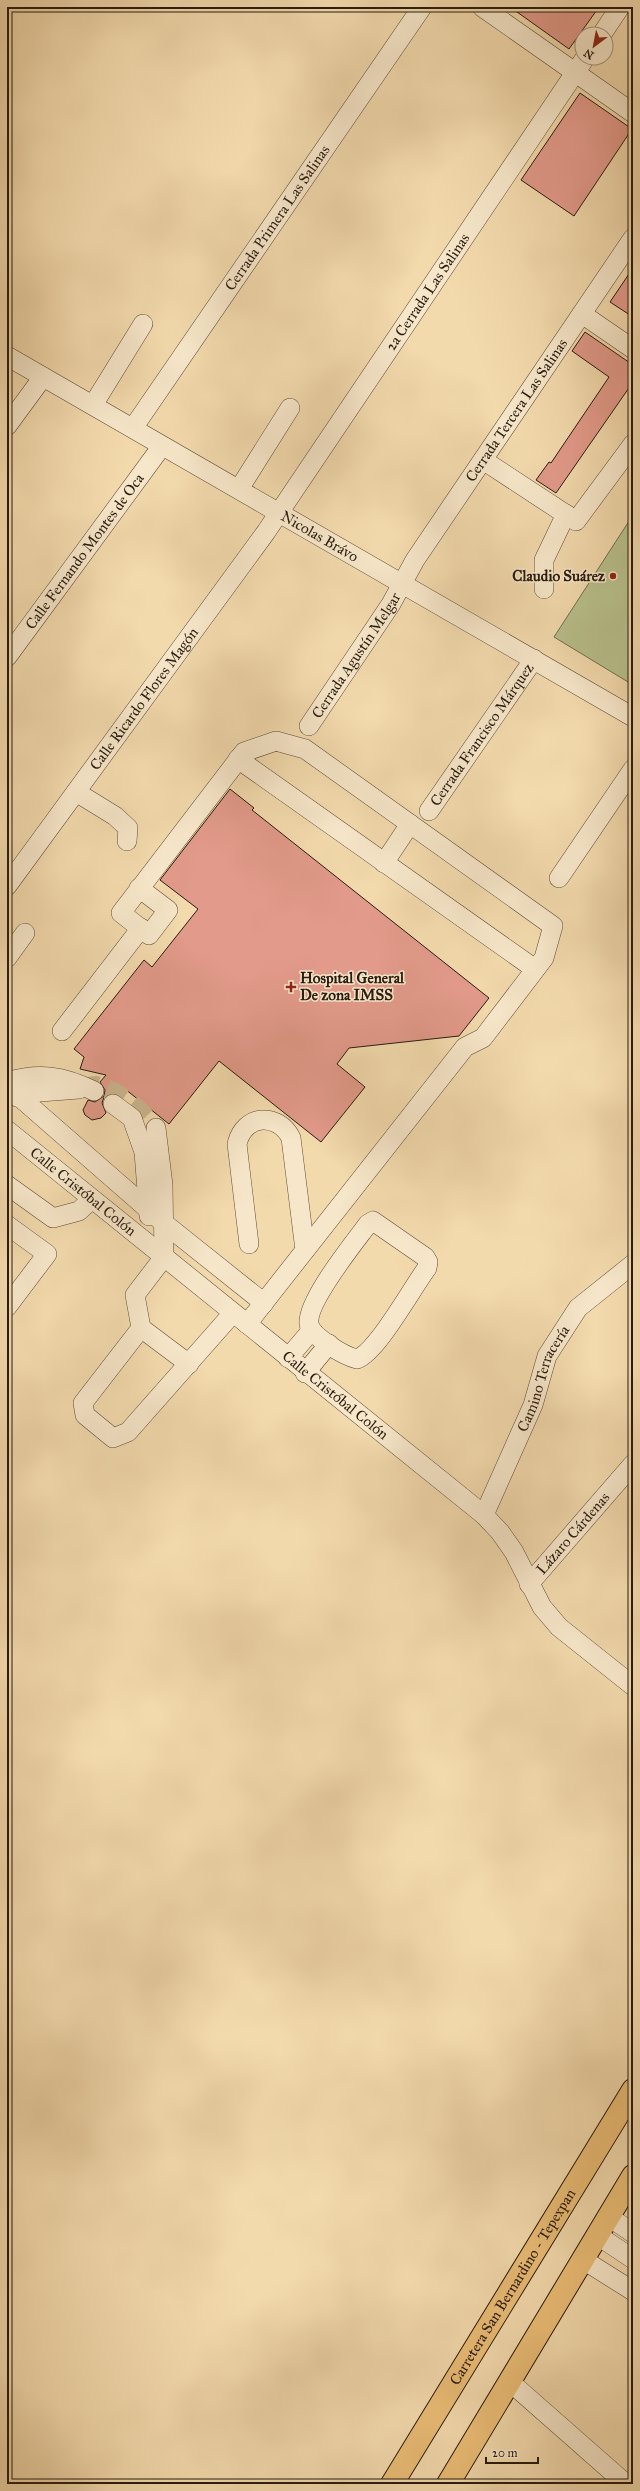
<svg xmlns="http://www.w3.org/2000/svg" width="640" height="2491" viewBox="0 0 640 2491" font-family="'IM FELL Great Primer',serif">
	<style>
		.green { fill: #b8c08c; stroke: #706e4d }
		.building { fill: #e29a8a; stroke: #281b0e }
		.lines { fill: none; stroke-linecap: round; stroke-linejoin: round }
		.minor-tunnel { stroke: #cab48d; stroke-width: 19; stroke-dasharray: 19 10; stroke-linecap: butt }
		.minor-casing { stroke: #5b4b36; stroke-width: 20 }
		.highway-casing { stroke: #281b0e; stroke-width: 24 }
		.minor { stroke: #f7e7ca; stroke-width: 19 }
		.highway { stroke: #eabd76; stroke-width: 22 }
		.poi-dot { fill: #8f2418; stroke: #f7e7ca; stroke-width: 1.5 }
		.labels { text-anchor: middle; stroke-width: 3; stroke-linejoin: round; paint-order: stroke }
		.street-label { font-size: 15px; fill: #281b0e; stroke: #f7e7ca }
		.poi-label { font-size: 15px; font-weight: bold; fill: #281b0e; stroke: #f7e7ca; text-anchor: end }
	</style>
	<rect width="100%" height="100%" fill="#f3daad"/>
	<filter id="stains"><feTurbulence type="fractalNoise" baseFrequency=".005" numOctaves="4"/><feColorMatrix values="0 0 0 0 .2 0 0 0 0 .09 0 0 0 0 .02 0 0 0 .5 -.17"/></filter>
	<radialGradient id="worn" r=".72"><stop offset=".6" stop-color="#630" stop-opacity="0"/><stop offset="1" stop-color="#630" stop-opacity=".3"/></radialGradient>
	<polygon class="green" points="633,515 633,685 554,637"/>
	<g class="building">
		<polygon points="510,7 599,7 569,49"/>
		<polygon points="580,93 632,129 574,216 521,180"/>
		<polygon points="633,268 633,317 610,302"/>
		<polygon points="585,332 633,365 633,382 556,493 536,480 549,462 551,463 609,377 572,351"/>
		<polygon points="230,789 254,808 252,810 489,998 459,1036 349,1048 337,1064 365,1087 321,1142 219,1061 169,1124 125,1089 120,1095 114,1093 104,1097 102,1103 106,1113 101,1118 92,1120 85,1115 83,1110 88,1100 95,1102 104,1096 105,1090 100,1082 106,1075 80,1069 84,1057 74,1049 144,960 152,967 198,909 160,880"/>
	</g>
	<g class="lines">
		<path class="minor-tunnel" d="M79,1089C84,1088 93,1084 98,1086C121,1091 141,1111 156,1128"/>
		<g class="minor-casing">
			<g id="minor">
				<polyline points="482,7 633,113"/>
				<polyline points="602,34 620,7"/>
				<polyline points="582,314 633,349"/>
				<path id="s1" d="M7,356L633,717"/>
				<polyline points="93,405 143,324"/>
				<polyline points="7,426 43,377"/>
				<path id="s2" d="M133,428L422,7"/>
				<polyline points="483,460 576,521 633,444"/>
				<polyline points="239,489 290,408"/>
				<polyline points="544,589 544,560 566,514"/>
				<path id="s3" d="M7,657L162,446"/>
				<path id="s4" d="M309,726L391,604L415,560L633,238"/>
				<polyline points="238,759 535,969"/>
				<polyline points="76,792 115,816 128,828 127,841"/>
				<path id="s5" d="M429,811L534,659"/>
				<polyline points="384,863 410,824"/>
				<polyline points="559,878 633,769"/>
				<path id="s6" d="M7,886L266,532L585,58"/>
				<polyline points="139,888 168,910 149,935 121,913 244,752 276,741 305,749 553,926 544,958 483,1038 465,1047 247,1324"/>
				<polyline points="7,958 25,933"/>
				<polyline points="62,1031 141,928"/>
				<path d="M7,1082C39,1072 64,1076 94,1091"/>
				<polyline points="7,1086 165,1224 264,1303"/>
				<polyline points="17,1097 40,1092 79,1089"/>
				<polyline points="113,1104 132,1118 144,1152 149,1216"/>
				<polyline points="156,1128 163,1185 164,1257 135,1295 141,1328 83,1403 85,1415 113,1438 128,1432 233,1313"/>
				<path id="s7" d="M7,1130L484,1515L500,1532L514,1552L542,1607L559,1627L633,1686"/>
				<polyline points="7,1185 53,1218 79,1211 92,1199"/>
				<path d="M373,1221L425,1257L428,1262L427,1268C412,1288 377,1352 357,1359C344,1356 312,1337 309,1324C306,1302 354,1243 368,1224Z"/>
				<polyline points="7,1225 47,1254 7,1307"/>
				<path d="M249,1244L237,1144C244,1114 278,1112 291,1138L305,1250"/>
				<polyline points="141,1328 189,1364"/>
				<polyline points="288,1358 311,1331"/>
				<polyline points="305,1373 329,1344"/>
				<path id="s8" d="M484,1515L533,1405L547,1356L578,1308L633,1264"/>
				<path id="s9" d="M529,1584L633,1464"/>
				<polyline points="609,2217 633,2233"/>
				<polyline points="597,2235 633,2259"/>
				<polyline points="582,2259 633,2291"/>
				<polyline points="509,2381 626,2484"/>
			</g>
		</g>
		<g class="highway-casing">
			<g id="highway">
				<path id="s10" d="M392,2484L633,2090"/>
				<polyline points="448,2484 633,2176"/>
			</g>
		</g>
		<use href="#minor" class="minor"/>
		<use href="#highway" class="highway"/>
	</g>
	<g class="poi-dot">
		<circle cx="613" cy="576" r="4"/>
		<path d="M289 981h4v4h4v4h-4v4h-4v-4h-4v-4h4z"/>
	</g>
	<g class="labels">
		<g class="street-label">
			<text dy="5" stroke="none"><textPath href="#s2" startOffset="255">Cerrada Primera Las Salinas</textPath></text>
			<text dy="5" stroke="none"><textPath href="#s6" startOffset="728">2a Cerrada Las Salinas</textPath></text>
			<text dy="5" stroke="none"><textPath href="#s4" startOffset="378">Cerrada Tercera Las Salinas</textPath></text>
			<text dy="5" stroke="none"><textPath href="#s1" startOffset="361">Nicolas Brávo</textPath></text>
			<text dy="5" stroke="none"><textPath href="#s3" startOffset="131">Calle Fernando Montes de Oca</textPath></text>
			<text dy="5" stroke="none"><textPath href="#s4" startOffset="85">Cerrada Agustín Melgar</textPath></text>
			<text dy="5" stroke="none"><textPath href="#s6" startOffset="232">Calle Ricardo Flores Magón</textPath></text>
			<text dy="5" stroke="none"><textPath href="#s5" startOffset="93">Cerrada Francisco Márquez</textPath></text>
			<text dy="5" stroke="none"><textPath href="#s7" startOffset="98">Calle Cristóbal Colón</textPath></text>
			<text dy="5" stroke="none"><textPath href="#s8" startOffset="149">Camino Terracería</textPath></text>
			<text dy="5" stroke="none"><textPath href="#s7" startOffset="422">Calle Cristóbal Colón</textPath></text>
			<text dy="5" stroke="none"><textPath href="#s9" startOffset="67">Lázaro Cárdenas</textPath></text>
			<text dy="5" stroke="none"><textPath href="#s10" startOffset="231">Carretera San Bernardino - Tepexpan</textPath></text>
		</g>
		<g class="poi-label">
			<text x="605" y="581">Claudio Suárez</text>
			<text x="300" y="983" text-anchor="start">Hospital General<tspan x="300" dy="17">De zona IMSS</tspan></text>
		</g>
	</g>
	<rect width="640" height="2491" fill="none" stroke="#f3daad" stroke-width="24"/>
	<rect x="8" y="8" width="624" height="2475" fill="none" stroke="#281b0e" stroke-width="2"/>
	<rect x="12" y="12" width="616" height="2467" fill="none" stroke="#281b0e"/>
	<g transform="translate(594 46) rotate(212)"><circle r="19" fill="#f7e7ca" stroke="#a4957f"/>
	<path d="M0-3L7 15L0 10L-7 15Z" fill="#8f2418"/>
	<text y="-6" font-size="11" font-weight="bold" text-anchor="middle" fill="#281b0e">N</text>
	</g>
	<path d="M486 2457v6h52v-6" fill="none" stroke="#281b0e" stroke-width="2"/>
	<text x="492" y="2457" font-size="12" fill="#281b0e" stroke="#f7e7ca" stroke-width="3" paint-order="stroke">20 m</text>
	<rect width="100%" height="100%" filter="url(#stains)"/>
	<rect width="100%" height="100%" fill="url(#worn)"/>
</svg>
